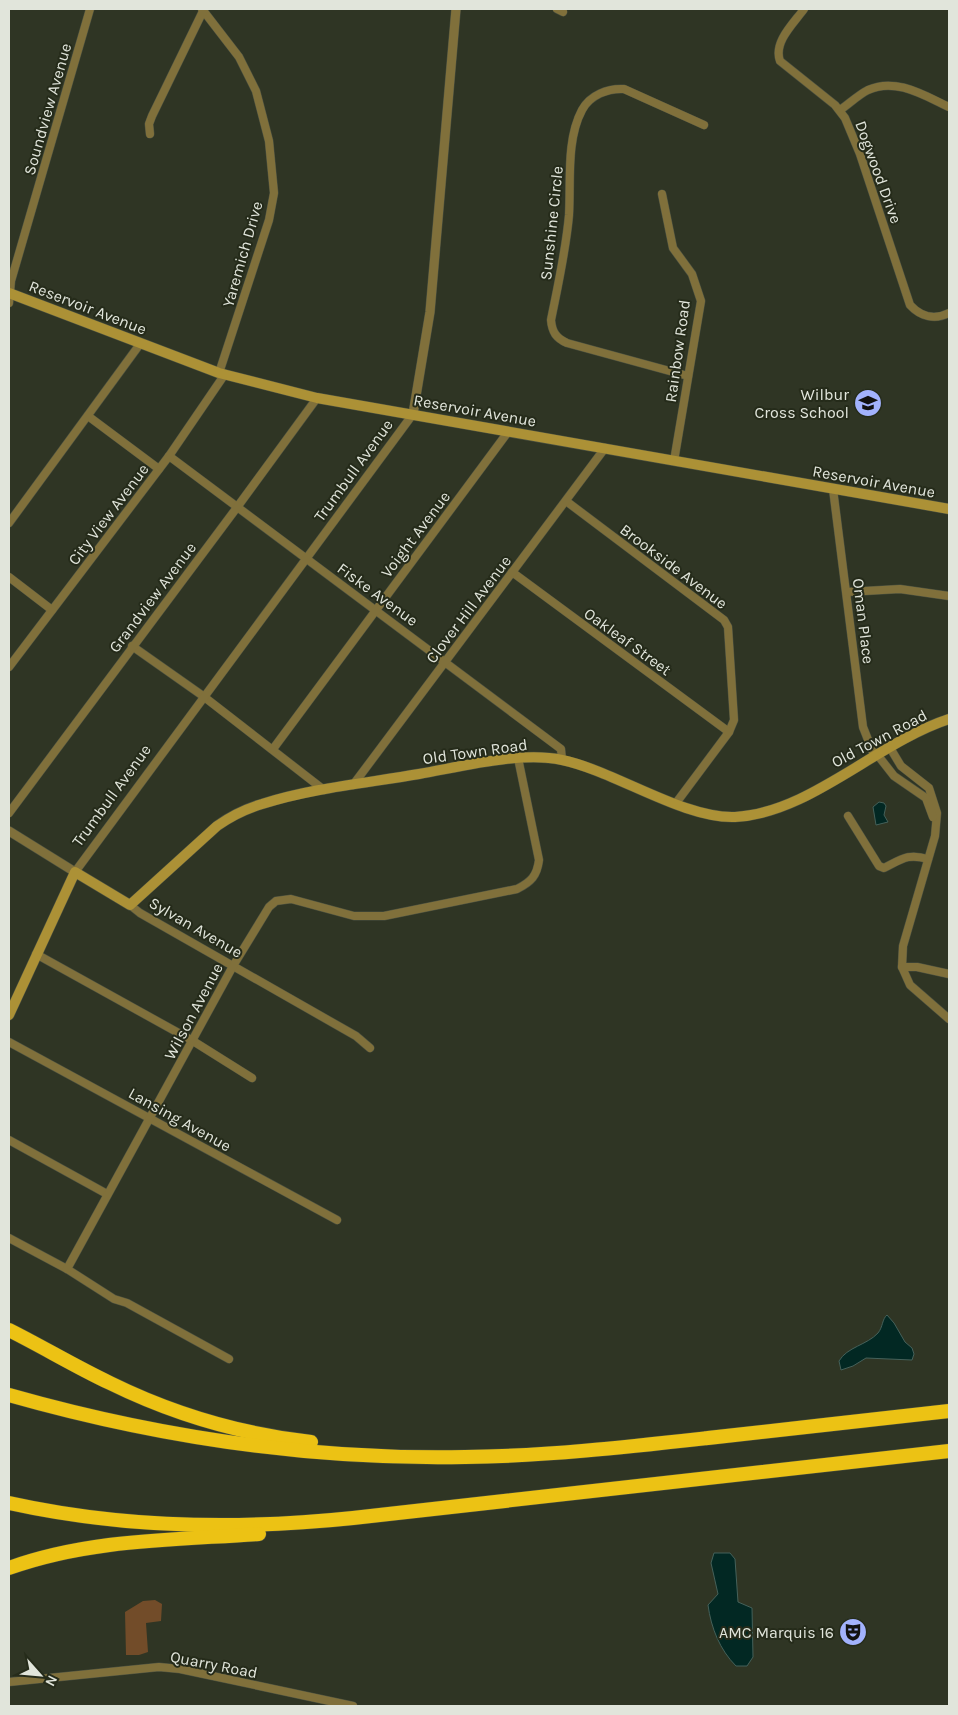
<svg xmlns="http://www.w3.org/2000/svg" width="958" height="1715" viewBox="0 0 958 1715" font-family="Karla,sans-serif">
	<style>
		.green { fill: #724c29 }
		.water { fill: #022823; stroke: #45615a }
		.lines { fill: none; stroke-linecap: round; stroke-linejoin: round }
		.minor-casing { stroke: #4b5141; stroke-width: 9 }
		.tertiary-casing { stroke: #4b5141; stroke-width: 10 }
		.secondary-casing { stroke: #4b5141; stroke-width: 11 }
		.motorway-casing { stroke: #4b5141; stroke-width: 15 }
		.minor { stroke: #80703b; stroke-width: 8 }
		.tertiary { stroke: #80703b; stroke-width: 9 }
		.secondary { stroke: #ac9136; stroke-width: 10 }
		.motorway { stroke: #ecc214; stroke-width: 14 }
		.labels { text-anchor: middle; stroke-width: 4; stroke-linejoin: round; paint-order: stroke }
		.street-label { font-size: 16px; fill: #e1e5db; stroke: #252b1a }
		.poi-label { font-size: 16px; fill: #e1e5db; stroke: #252b1a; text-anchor: end }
	</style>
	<rect width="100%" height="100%" fill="#2f3524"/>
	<polygon class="green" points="155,1600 162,1604 161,1621 146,1623 148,1652 139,1655 126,1655 125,1612 143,1601"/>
	<g class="water">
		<polygon points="879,802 884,803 886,806 884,815 888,822 876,825 873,807"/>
		<path d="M887,1315L894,1323L905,1342L912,1348L914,1354L912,1360L866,1358L853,1366L841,1370L839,1361C847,1347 867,1345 878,1333C883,1327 882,1319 887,1315Z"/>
		<path d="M714,1553H730L735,1559L738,1602L752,1608L753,1657L747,1666H736C720,1650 711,1628 708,1605L718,1594L711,1563Z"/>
	</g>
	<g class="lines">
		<g class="minor-casing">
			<g id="minor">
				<polyline points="202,9 239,57 256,91 269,141 274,193 269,220 219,373"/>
				<polyline points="557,9 563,12"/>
				<path d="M804,9C794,23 773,42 780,61L835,105L845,118L860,154L910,305C921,317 935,320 949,313"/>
				<path d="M840,110C849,104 858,95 868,90C896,77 925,96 949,107"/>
				<polyline points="150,134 149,124 152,116 204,9"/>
				<polyline points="662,194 673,248 692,274 701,301 674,461"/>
				<polyline points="9,303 11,281 90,9"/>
				<path d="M688,376L567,343C556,338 552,332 551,320C558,285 566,250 569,215C571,181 566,140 582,110C590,95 608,88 624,89L704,125"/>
				<polyline points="88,416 159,469"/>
				<polyline points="169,456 561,749 562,760"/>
				<polyline points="833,489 863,727 874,755"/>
				<polyline points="566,501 724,620 728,627 734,720 729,732 676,803"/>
				<polyline points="9,523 140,344"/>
				<polyline points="512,572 729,732"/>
				<polyline points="9,577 52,610"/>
				<polyline points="847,592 900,589 949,596"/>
				<polyline points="132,646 203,696 324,790"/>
				<polyline points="9,667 169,456 225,374"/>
				<polyline points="889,746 901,766 929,788 937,813 935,836 903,946 902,967 910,985 949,1019"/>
				<polyline points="273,749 508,432"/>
				<polyline points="876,753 894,776 926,798 933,817"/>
				<polyline points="353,785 605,448"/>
				<polyline points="9,813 238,506 317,398"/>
				<path d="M848,816L879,866L884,868C902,859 908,853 928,859"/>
				<polyline points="75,872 413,414"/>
				<polyline points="130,905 140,913 356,1036 370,1048"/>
				<polyline points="36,954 193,1041 252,1078"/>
				<polyline points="902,967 917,967 949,974"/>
				<polyline points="9,1042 337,1220"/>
				<polyline points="9,1140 107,1194"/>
				<polyline points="9,1238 67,1269 114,1299 127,1303 229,1359"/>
				<path d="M67,1269L233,966L269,907L276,901L291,899L354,916H384L517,889C531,882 537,876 539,860L518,758"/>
				<polyline points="9,1682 159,1667 180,1669 353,1706"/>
			</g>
		</g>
		<g class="tertiary-casing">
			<g id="tertiary">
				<polyline points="413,414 430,312 456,9"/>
				<polyline points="9,831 75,872"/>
			</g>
		</g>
		<g class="secondary-casing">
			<g id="secondary">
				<polyline points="9,293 219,373 317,398 949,509"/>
				<path d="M9,1015L75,872L130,905L217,826C231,816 245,809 262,804C312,788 367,783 419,774C460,767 521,751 562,760C615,771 683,819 735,817C810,813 876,743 949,719"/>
			</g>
		</g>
		<g class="motorway-casing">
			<g id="motorway">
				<path d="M9,1330C43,1347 76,1367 110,1383C173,1414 241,1434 311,1442"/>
				<path d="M9,1395C157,1437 311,1460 465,1457C547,1456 627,1447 708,1438C788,1429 869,1420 949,1411"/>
				<path d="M9,1503C122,1528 238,1530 353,1518L949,1451"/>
				<path d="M9,1568C90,1539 174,1540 259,1534"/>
			</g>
		</g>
		<use href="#minor" class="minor"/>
		<use href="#tertiary" class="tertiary"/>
		<use href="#secondary" class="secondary"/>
		<use href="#motorway" class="motorway"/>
	</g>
	<defs>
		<g id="school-disc" transform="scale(1.4375)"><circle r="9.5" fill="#a2b2fd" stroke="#252b1a"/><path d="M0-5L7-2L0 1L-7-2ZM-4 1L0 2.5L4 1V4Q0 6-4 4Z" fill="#111"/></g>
		<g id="theatre-disc" transform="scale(1.4375)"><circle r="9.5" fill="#a2b2fd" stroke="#252b1a"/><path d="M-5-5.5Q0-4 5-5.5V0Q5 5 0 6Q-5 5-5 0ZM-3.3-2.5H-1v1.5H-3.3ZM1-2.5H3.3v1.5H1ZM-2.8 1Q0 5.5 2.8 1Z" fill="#111"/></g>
	</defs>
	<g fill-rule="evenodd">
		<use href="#school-disc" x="868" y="403"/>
		<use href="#theatre-disc" x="853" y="1632"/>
	</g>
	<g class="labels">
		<g class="street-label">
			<text transform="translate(47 109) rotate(-74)" y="6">Soundview Avenue</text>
			<text transform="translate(879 172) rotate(70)" y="6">Dogwood Drive</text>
			<text transform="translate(551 223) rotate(-84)" y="6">Sunshine Circle</text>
			<text transform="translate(242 254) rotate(-74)" y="6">Yaremich Drive</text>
			<text transform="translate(88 307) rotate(21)" y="6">Reservoir Avenue</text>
			<text transform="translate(677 351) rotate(-82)" y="6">Rainbow Road</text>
			<text transform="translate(475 410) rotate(10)" y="6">Reservoir Avenue</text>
			<text transform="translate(353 470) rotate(-54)" y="6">Trumbull Avenue</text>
			<text transform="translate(874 481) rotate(10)" y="6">Reservoir Avenue</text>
			<text transform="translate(108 514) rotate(-53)" y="6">City View Avenue</text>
			<text transform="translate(415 534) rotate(-53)" y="6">Voight Avenue</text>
			<text transform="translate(674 566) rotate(37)" y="6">Brookside Avenue</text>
			<text transform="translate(378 594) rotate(36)" y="6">Fiske Avenue</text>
			<text transform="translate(152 597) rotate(-53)" y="6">Grandview Avenue</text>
			<text transform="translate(468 609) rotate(-53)" y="6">Clover Hill Avenue</text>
			<text transform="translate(864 621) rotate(83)" y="6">Oman Place</text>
			<text transform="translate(628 641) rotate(36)" y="6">Oakleaf Street</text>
			<text transform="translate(879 738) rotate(-28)" y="6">Old Town Road</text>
			<text transform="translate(475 751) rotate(-8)" y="6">Old Town Road</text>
			<text transform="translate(111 795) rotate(-54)" y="6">Trumbull Avenue</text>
			<text transform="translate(196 927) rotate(30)" y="6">Sylvan Avenue</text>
			<text transform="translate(193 1011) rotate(-62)" y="6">Wilson Avenue</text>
			<text transform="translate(180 1119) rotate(29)" y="6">Lansing Avenue</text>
			<text transform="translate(214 1664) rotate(11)" y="6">Quarry Road</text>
		</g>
		<g class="poi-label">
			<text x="849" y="400">Wilbur<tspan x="849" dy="18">Cross School</tspan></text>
			<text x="834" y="1638">AMC Marquis 16</text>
		</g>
	</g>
	<rect width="958" height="1715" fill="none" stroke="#e1e5db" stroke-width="20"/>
	<g transform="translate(40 1675) rotate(117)" stroke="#252b1a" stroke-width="4" paint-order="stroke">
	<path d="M0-4L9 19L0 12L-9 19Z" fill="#e1e5db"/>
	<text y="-8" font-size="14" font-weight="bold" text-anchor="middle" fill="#e1e5db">N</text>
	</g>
</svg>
